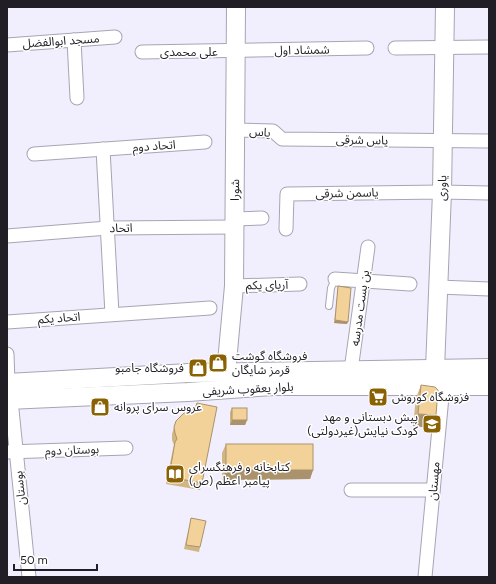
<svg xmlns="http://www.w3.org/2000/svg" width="496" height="584" viewBox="0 0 496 584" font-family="Figtree,'Noto Sans Arabic',sans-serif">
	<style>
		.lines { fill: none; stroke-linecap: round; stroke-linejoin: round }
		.lane-casing { stroke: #a8a5b3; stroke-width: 8 }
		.street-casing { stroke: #a8a5b3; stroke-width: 15 }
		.secondary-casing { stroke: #a8a5b3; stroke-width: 20 }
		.lane { stroke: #fff; stroke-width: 6 }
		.street { stroke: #fff; stroke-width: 13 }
		.secondary { stroke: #fff; stroke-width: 18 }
		.wall { fill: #d1b584 }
		.shaded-wall { fill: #aa936c }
		.building { fill: #f3d29a; stroke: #aa936c }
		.labels { text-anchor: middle; stroke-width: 3; stroke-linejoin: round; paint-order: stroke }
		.street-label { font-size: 12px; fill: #211f25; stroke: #fff }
		.poi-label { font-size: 12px; fill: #211f25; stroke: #fff; text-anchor: start }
	</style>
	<rect width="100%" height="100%" fill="#f1eefd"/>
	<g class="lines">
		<g class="lane-casing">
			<polyline id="lane" points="329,306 331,288 335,279"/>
		</g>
		<g class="street-casing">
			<g id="street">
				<polyline points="74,40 77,98"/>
				<polyline points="7,45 115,37"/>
				<polyline points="395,48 489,47"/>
				<polyline points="142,52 367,48"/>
				<polyline points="236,130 273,131 282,139 489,141"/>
				<polyline points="103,149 112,314"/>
				<polyline points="34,154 205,142"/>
				<polyline points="235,219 262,218"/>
				<polyline points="286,229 287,194 442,192 489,193"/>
				<polyline points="7,236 108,228 235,227"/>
				<polyline points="335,279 410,284"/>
				<polyline points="234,286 300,284"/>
				<polyline points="438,287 489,289"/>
				<polyline points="7,322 210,308"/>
				<polyline points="7,354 8,383"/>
				<polyline points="351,370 368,247"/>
				<polyline points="11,400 29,577"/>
				<polyline points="7,452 126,448"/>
				<polyline points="351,490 433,490"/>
				<polyline points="425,577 443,386"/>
			</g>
		</g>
		<g class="secondary-casing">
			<g id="secondary">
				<polyline points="440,379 435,369 442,192 445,7"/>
				<polyline points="7,383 189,373 489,368"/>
				<polyline points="225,384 234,286 236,7"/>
				<polyline points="7,400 188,392 273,386 489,386"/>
			</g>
		</g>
		<use href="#lane" class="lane"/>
		<use href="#street" class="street"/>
		<use href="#secondary" class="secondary"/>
	</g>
	<g class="wall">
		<polygon points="338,286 347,324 334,323 338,289"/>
		<polygon points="421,385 431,428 413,426 416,398"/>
		<polygon points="197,403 202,483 200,490 166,484 173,449 174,445 172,440 172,434 176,421 194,409"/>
		<polygon points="232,408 247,420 245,425 230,425 230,412"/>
		<polygon points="226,444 313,470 310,479 222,480 222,453"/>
		<polygon points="191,518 200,547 199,552 184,549 190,523"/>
	</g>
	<g class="shaded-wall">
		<polygon points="335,320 348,322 347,324 334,323"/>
		<polygon points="418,414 436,415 431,428 413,426"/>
		<polygon points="232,420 247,420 245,425 230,425"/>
		<polygon points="226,470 313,470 310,479 222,480"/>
	</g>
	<g class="building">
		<polygon points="338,286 351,288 348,322 335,320"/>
		<polygon points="421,385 435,387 438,390 436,415 418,414"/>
		<polygon points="197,403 217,407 202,483 169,477 175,442 177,439 175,433 174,427 176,421 184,413 195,409"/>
		<rect x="232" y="408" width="15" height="12"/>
		<rect x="226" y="444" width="87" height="26"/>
		<polygon points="191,518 206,521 200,547 186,545"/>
	</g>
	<defs>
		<g id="shop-square" transform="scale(1)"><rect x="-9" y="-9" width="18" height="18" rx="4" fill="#8b6203" stroke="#fff"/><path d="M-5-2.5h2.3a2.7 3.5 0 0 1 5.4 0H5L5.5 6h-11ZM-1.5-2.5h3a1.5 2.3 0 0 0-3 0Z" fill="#fff"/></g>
		<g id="supermarket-square" transform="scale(1)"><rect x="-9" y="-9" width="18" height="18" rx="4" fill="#8b6203" stroke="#fff"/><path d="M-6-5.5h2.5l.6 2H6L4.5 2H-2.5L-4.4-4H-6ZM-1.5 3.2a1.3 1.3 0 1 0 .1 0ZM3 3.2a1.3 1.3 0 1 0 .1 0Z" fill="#fff"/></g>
		<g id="school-square" transform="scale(1)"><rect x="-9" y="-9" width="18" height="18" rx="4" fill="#8b6203" stroke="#fff"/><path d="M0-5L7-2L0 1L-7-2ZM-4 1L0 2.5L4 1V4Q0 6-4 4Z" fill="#fff"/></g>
		<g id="library-square" transform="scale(1)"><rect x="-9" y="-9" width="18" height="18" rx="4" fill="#8b6203" stroke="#fff"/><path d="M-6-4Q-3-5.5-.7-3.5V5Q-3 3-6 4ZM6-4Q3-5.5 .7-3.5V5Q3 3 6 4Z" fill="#fff"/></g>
	</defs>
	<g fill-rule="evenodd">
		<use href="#shop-square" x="218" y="363"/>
		<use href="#shop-square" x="198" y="368"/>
		<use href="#supermarket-square" x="378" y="397"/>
		<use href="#shop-square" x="100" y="407"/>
		<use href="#school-square" x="432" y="424"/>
		<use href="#library-square" x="175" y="474"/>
	</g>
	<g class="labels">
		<g class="street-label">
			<text transform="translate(61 41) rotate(-4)" y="4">مسجد ابوالفضل</text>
			<text transform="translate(302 50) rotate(-1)" y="4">شمشاد اول</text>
			<text x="189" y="56">علی محمدی</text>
			<text transform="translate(260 132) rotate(5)" y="4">یاس</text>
			<text transform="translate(362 140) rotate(1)" y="4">یاس شرقی</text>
			<text transform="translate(154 146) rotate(-4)" y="4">اتحاد دوم</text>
			<text transform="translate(442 188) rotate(-88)" y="4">یاوری</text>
			<text transform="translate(235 190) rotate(-89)" y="4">شورا</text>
			<text transform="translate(347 193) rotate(-1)" y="4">یاسمن شرقی</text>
			<text transform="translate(121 228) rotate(-1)" y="4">اتحاد</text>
			<text transform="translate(267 285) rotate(-1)" y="4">آریای یکم</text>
			<text transform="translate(360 308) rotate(-82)" y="4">بن بست مدرسه</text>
			<text transform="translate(59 318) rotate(-4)" y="4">اتحاد یکم</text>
			<text transform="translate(248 389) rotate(-3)" y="4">بلوار یعقوب شریفی</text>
			<text transform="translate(72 450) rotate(-2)" y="4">بوستان دوم</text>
			<text transform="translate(434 481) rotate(-85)" y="4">مهستان</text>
			<text transform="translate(20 488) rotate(-96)" y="4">بوستان</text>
		</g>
		<g class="poi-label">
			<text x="232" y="360">فروشگاه گوشت<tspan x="232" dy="14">قرمز شایگان</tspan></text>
			<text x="184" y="372" text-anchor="end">فروشگاه جامبو</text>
			<text x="392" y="401">فزوشگاه کوروش</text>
			<text x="114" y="411">عروس سرای پروانه</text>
			<text x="418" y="421" text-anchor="end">پیش دبستانی و مهد<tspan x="418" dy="14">کودک نیایش(غیردولتی)</tspan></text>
			<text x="189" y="471">کتابخانه و فرهنگسرای<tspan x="189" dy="14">پیامبر اعظم (ص)</tspan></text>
		</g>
	</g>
	<rect width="496" height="584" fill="none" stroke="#211f25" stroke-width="16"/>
	<path d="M14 564v6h83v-6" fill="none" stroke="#211f25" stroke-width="2"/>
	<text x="20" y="564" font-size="12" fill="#211f25" stroke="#ffffff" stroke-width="3" paint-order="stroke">50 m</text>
</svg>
